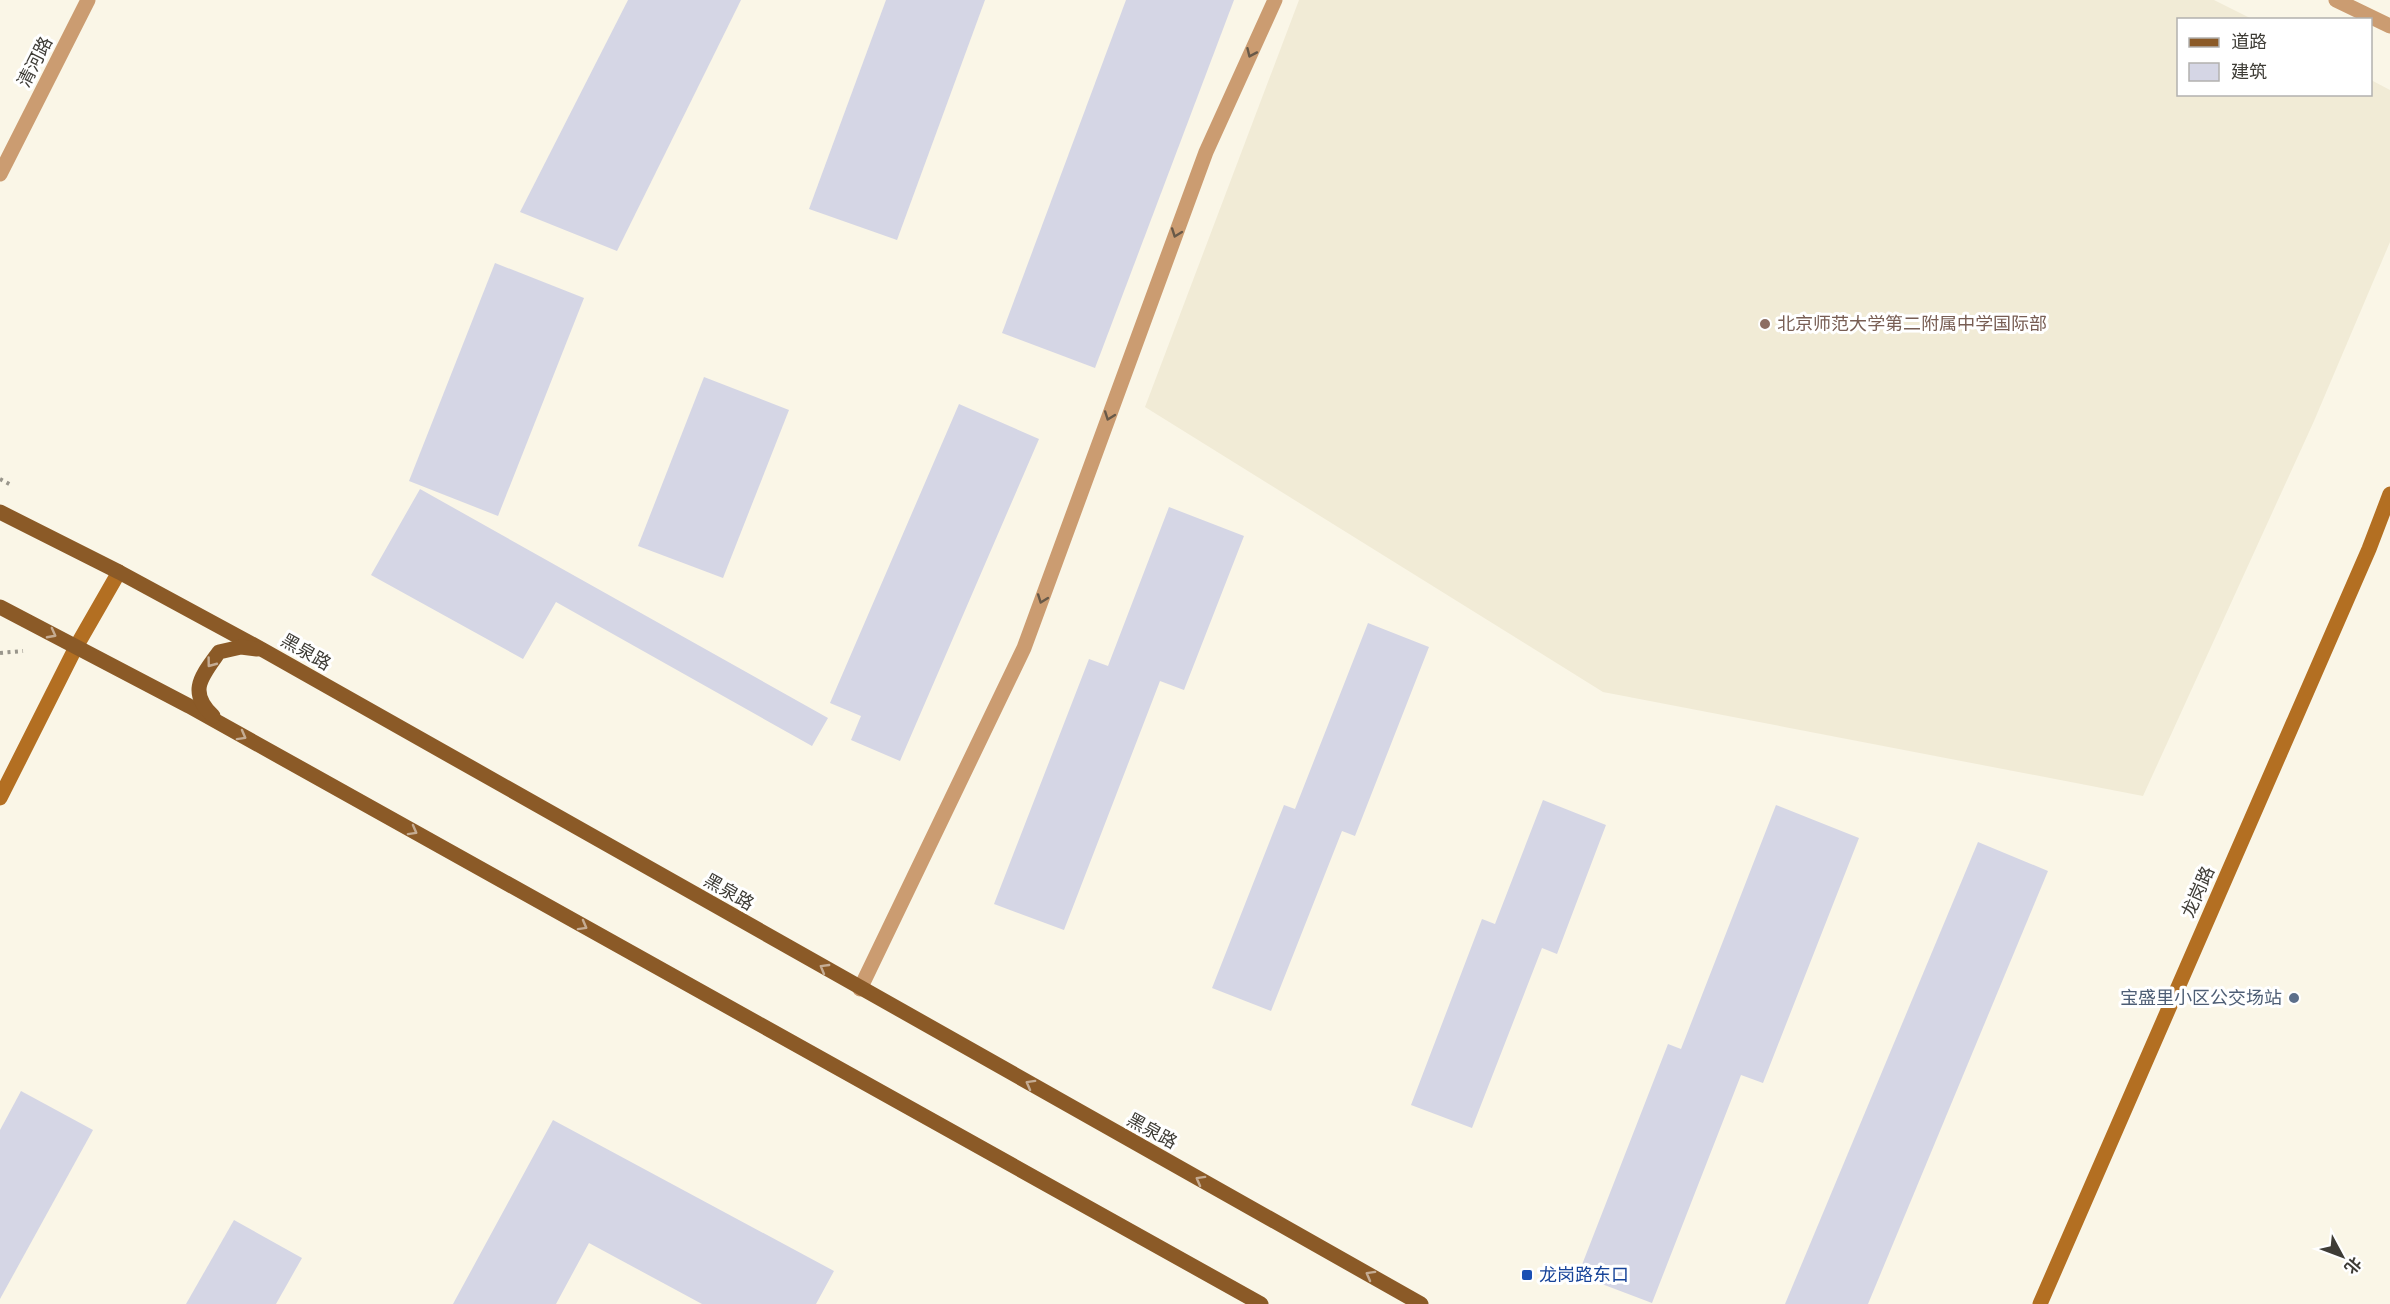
<svg xmlns="http://www.w3.org/2000/svg" width="2390" height="1304" viewBox="0 0 2390 1304" font-family="Bitter,'Noto Sans SC',serif">
	<style>
		.built { fill: #f1ebd6 }
		.building { fill: #d5d6e5 }
		.lines { fill: none; stroke-linecap: round; stroke-linejoin: round }
		.path { stroke: #99968c; stroke-width: 4; stroke-dasharray: 3 4.5; stroke-linecap: butt }
		.minor { stroke: #cb9c71; stroke-width: 15 }
		.tertiary { stroke: #cb9c71; stroke-width: 15 }
		.secondary { stroke: #b36f22; stroke-width: 15 }
		.primary { stroke: #8b5a27; stroke-width: 15 }
		.oneway { stroke: #685948 }
		.oneway2 { stroke: #c5ac93 }
		.education-dot { fill: #8d6e63; stroke: #fff; stroke-width: 2 }
		.service-dot { fill: #5c6f8a; stroke: #fff; stroke-width: 2 }
		.transit-dot { fill: #1a4fb4; stroke: #fff; stroke-width: 2 }
		.labels { text-anchor: middle; stroke-width: 6; stroke-linejoin: round; paint-order: stroke }
		.street-label { font-size: 18px; fill: #3e3c36; stroke: #fff }
		.education-label { font-size: 18px; fill: #785e54; stroke: #fff; text-anchor: start }
		.service-label { font-size: 18px; fill: #4e5e75; stroke: #fff; text-anchor: end }
		.transit-label { font-size: 18px; fill: #164399; stroke: #fff; text-anchor: start }
	</style>
	<rect width="100%" height="100%" fill="#faf6e7"/>
	<polygon class="built" points="1299,0 2214,0 2252,19 2178,20 2178,94 2370,94 2371,80 2390,90 2390,242 2314,421 2143,796 1603,692 1145,407"/>
	<g class="building">
		<polygon points="628,0 741,0 617,251 520,212"/>
		<polygon points="886,0 985,0 897,240 809,209"/>
		<polygon points="1126,0 1234,0 1095,368 1002,333"/>
		<polygon points="495,263 584,298 498,516 409,481"/>
		<polygon points="704,377 789,410 723,578 638,546"/>
		<polygon points="959,404 1039,439 900,761 851,740 861,716 830,703"/>
		<polygon points="420,489 828,718 812,746 556,602 523,659 371,575"/>
		<polygon points="1169,507 1244,536 1184,690 1160,681 1064,930 994,904 1089,659 1108,666"/>
		<polygon points="1368,623 1429,647 1355,836 1342,831 1271,1011 1212,988 1284,805 1295,809"/>
		<polygon points="1543,800 1606,825 1557,954 1542,948 1472,1128 1411,1105 1482,919 1495,924"/>
		<polygon points="1776,805 1859,838 1763,1083 1741,1075 1652,1303 1578,1275 1668,1044 1681,1049"/>
		<polygon points="1978,842 2048,871 1868,1304 1785,1304"/>
		<polygon points="21,1091 93,1130 0,1299 0,1130"/>
		<polygon points="553,1120 834,1271 816,1304 702,1304 589,1243 556,1304 453,1304"/>
		<polygon points="234,1220 302,1258 276,1304 186,1304"/>
	</g>
	<g class="lines">
		<g class="path">
			<polyline points="0,479 11,485"/>
			<polyline points="0,653 23,651"/>
		</g>
		<g class="minor">
			<polyline points="2336,0 2390,26"/>
			<polyline points="860,989 1024,648 1206,152 1275,0"/>
		</g>
		<polyline class="tertiary" points="0,174 88,0"/>
		<g class="secondary">
			<polyline points="0,798 76,647 119,572"/>
			<polyline points="2040,1304 2369,549 2390,494"/>
		</g>
		<g class="primary">
			<polyline points="0,512 119,572 263,650 1421,1304"/>
			<polyline points="0,607 189,706 1261,1304"/>
			<path d="M213,716C187,691 202,676 219,652L241,647L257,649"/>
		</g>
	</g>
	<defs><path id="oneway-chevron" d="M-2-3.5L2.5 0L-2 3.5" fill="none" stroke-width="1.6" stroke-linecap="round" stroke-linejoin="round" transform="scale(1.5)"/></defs>
	<g class="oneway">
		<use href="#oneway-chevron" transform="translate(1251 53) rotate(114)"/>
		<use href="#oneway-chevron" transform="translate(1176 233) rotate(110)"/>
		<use href="#oneway-chevron" transform="translate(1109 416) rotate(110)"/>
		<use href="#oneway-chevron" transform="translate(1042 599) rotate(110)"/>
	</g>
	<g class="oneway2">
		<use href="#oneway-chevron" transform="translate(52 634) rotate(28)"/>
		<use href="#oneway-chevron" transform="translate(211 663) rotate(127)"/>
		<use href="#oneway-chevron" transform="translate(242 736) rotate(29)"/>
		<use href="#oneway-chevron" transform="translate(413 831) rotate(29)"/>
		<use href="#oneway-chevron" transform="translate(583 926) rotate(29)"/>
		<use href="#oneway-chevron" transform="translate(824 968) rotate(-150)"/>
		<use href="#oneway-chevron" transform="translate(1030 1084) rotate(-151)"/>
		<use href="#oneway-chevron" transform="translate(1200 1180) rotate(-151)"/>
		<use href="#oneway-chevron" transform="translate(1370 1275) rotate(-151)"/>
	</g>
	<circle class="education-dot" cx="1765" cy="324" r="6"/>
	<circle class="service-dot" cx="2294" cy="998" r="6"/>
	<rect class="transit-dot" x="1521" y="1269" width="12" height="12" rx="3"/>
	<g class="labels">
		<g class="street-label">
			<text transform="translate(35 62) rotate(-63)" y="6">清河路</text>
			<text transform="translate(306 652) rotate(30)" y="6">黑泉路</text>
			<text transform="translate(729 892) rotate(30)" y="6">黑泉路</text>
			<text transform="translate(2198 892) rotate(-66)" y="6">龙岗路</text>
			<text transform="translate(1152 1131) rotate(29)" y="6">黑泉路</text>
		</g>
		<g class="education-label">
			<text x="1777" y="330">北京师范大学第二附属中学国际部</text>
		</g>
		<g class="service-label">
			<text x="2282" y="1004">宝盛里小区公交场站</text>
		</g>
		<g class="transit-label">
			<text x="1539" y="1281">龙岗路东口</text>
		</g>
	</g>
	<rect x="2177" y="18" width="195" height="78" fill="#ffffff" stroke="#b2b1af" stroke-width="1.5"/>
	<rect x="2189" y="38" width="30" height="9" fill="#8b5a27" stroke="#b2b1af" stroke-width="1.5"/>
	<text x="2231" y="48" font-size="18" fill="#3e3c36">道路</text>
	<rect x="2189" y="63" width="30" height="18" fill="#d5d6e5" stroke="#b2b1af" stroke-width="1.5"/>
	<text x="2231" y="78" font-size="18" fill="#3e3c36">建筑</text>
	<g transform="translate(2342 1256) rotate(131)" stroke="#ffffff" stroke-width="4.5" paint-order="stroke">
	<path d="M0-4.5L10 22L0 15L-10 22Z" fill="#3e3c36"/>
	<text y="-9" font-size="16" font-weight="bold" text-anchor="middle" fill="#3e3c36">北</text>
	</g>
</svg>
